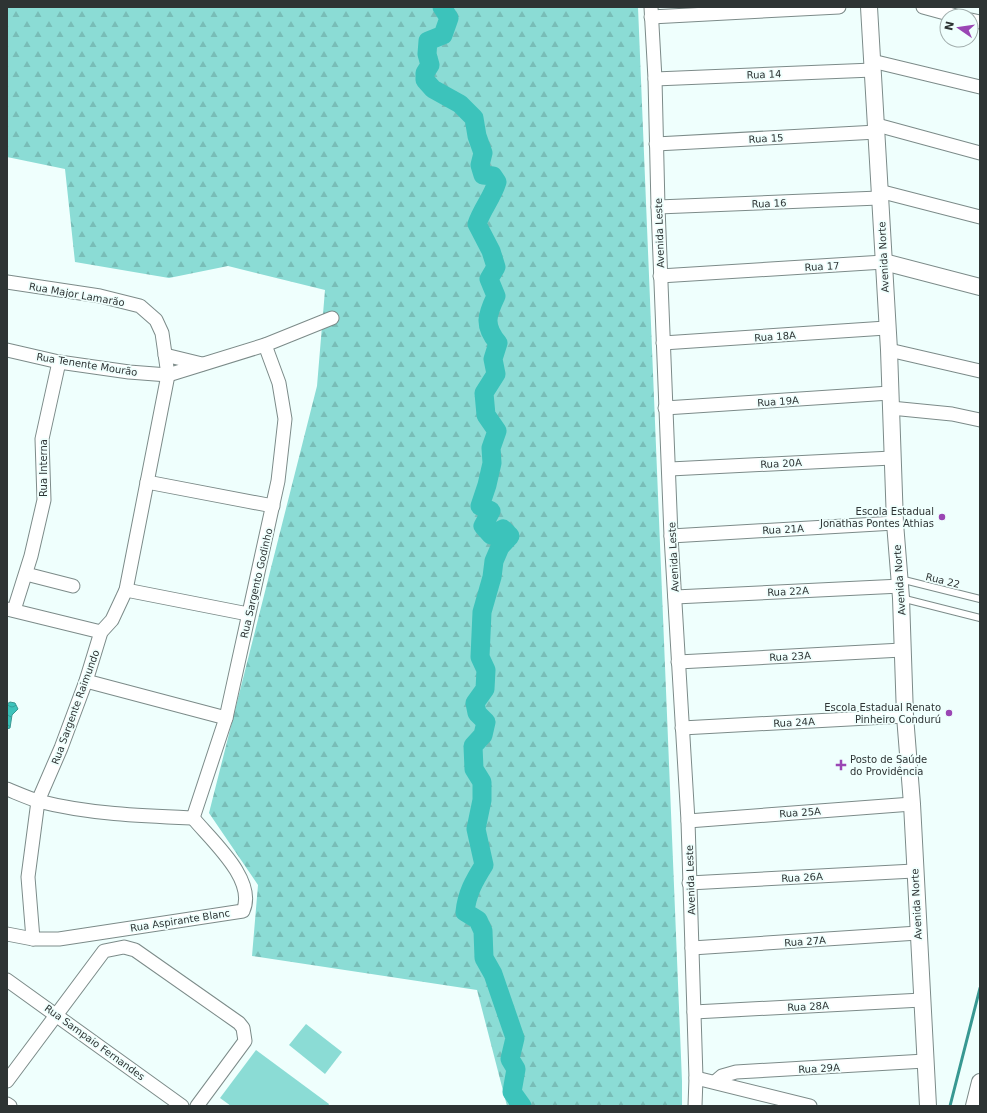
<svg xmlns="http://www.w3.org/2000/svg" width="987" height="1113" viewBox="0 0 987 1113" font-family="'DejaVu Sans',sans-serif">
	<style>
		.forest { fill: url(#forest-firs) }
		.pitch { fill: #8bdcd5 }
		.water { fill: url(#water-waves); stroke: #389892 }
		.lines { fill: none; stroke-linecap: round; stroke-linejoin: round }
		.stream { stroke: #389892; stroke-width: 3 }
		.river { stroke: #3cc3bb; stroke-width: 19 }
		.service-casing { stroke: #7c8b89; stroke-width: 8 }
		.minor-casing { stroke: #7c8b89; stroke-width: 15 }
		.tertiary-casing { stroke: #7c8b89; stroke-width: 18 }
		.service { stroke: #fff; stroke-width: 6 }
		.minor { stroke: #fff; stroke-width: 13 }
		.tertiary { stroke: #fff; stroke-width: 16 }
		.poi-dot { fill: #9a46b4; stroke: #effffd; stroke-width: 1.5 }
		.labels { text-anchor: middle; stroke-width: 3.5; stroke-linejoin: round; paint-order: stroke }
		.street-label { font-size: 10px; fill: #2e3434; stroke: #effffd }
		.poi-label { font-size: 10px; fill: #2e3434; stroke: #effffd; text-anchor: end }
	</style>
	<defs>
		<pattern id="forest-firs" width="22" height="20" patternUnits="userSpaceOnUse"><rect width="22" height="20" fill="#8bdcd5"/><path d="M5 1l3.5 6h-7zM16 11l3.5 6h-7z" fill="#78bdb7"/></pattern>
		<pattern id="water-waves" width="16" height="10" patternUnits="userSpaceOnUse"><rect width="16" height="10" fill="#3cc3bb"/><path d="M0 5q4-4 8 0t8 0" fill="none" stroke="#339f99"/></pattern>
	</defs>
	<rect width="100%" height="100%" fill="#effffd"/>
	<polygon class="forest" points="7,7 638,7 682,1081 682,1106 507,1106 477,990 252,956 258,885 209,813 317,386 325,290 228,266 169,278 75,262 65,169 7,157"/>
	<g class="pitch">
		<polygon points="306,1024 342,1052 325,1074 289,1045"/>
		<polygon points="256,1050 329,1104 328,1106 231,1106 220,1098"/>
	</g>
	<polygon class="water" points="10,702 15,703 18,709 12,715 10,728 7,729 7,704"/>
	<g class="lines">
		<polyline class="stream" points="950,1106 980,988"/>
		<path class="river" d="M442,7L449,18L443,35L428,41L427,54L430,65L425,73V80L433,89L460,104L474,118L477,136L483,153L480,165L483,175L493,176L497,182C492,198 482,209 477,224L491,251L496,267L489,279L496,296C487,315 483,325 498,343L493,359L496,374L484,393L486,415L497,431L491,448L492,463L487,485L480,506L491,511L483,526L491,535L503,529L510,536L500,547L494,561L492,577L482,612L480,657L486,670L485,689L475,703L477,713L486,722L483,735L473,746L474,769L482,782V800L476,829L484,865C474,881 467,893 465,912L478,920L483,931L484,958L493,974L515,1038L510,1059L516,1069L512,1092L522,1106"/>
		<g class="service-casing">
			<g id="service">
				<polyline points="900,579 980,599"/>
				<polyline points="901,598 980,618"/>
			</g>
		</g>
		<g class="minor-casing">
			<g id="minor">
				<polyline points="651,7 655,79 658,207 671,536 688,821 696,1078 695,1106"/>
				<polyline points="923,7 956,16"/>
				<polyline points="651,17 839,7"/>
				<polyline points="971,20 980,22"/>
				<polyline points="872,61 980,87"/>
				<polyline points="655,79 873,70"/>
				<polyline points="877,125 980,153"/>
				<polyline points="656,144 877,132"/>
				<polyline points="879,191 980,217"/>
				<polyline points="658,207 879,198"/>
				<polyline points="660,276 884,262"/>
				<polyline points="7,282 100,296 140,306 156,320 162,333 168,375 126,590 112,620 101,632 86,681 61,748 38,801 28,877 33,939"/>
				<polyline points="663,343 886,328"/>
				<polyline points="7,350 59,362 129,372 168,375 265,345 332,318"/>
				<polyline points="889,350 980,371"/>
				<polyline points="165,355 202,364"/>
				<polyline points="665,408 890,393"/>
				<polyline points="891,408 952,414 980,420"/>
				<polyline points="670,469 892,458"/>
				<polyline points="147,482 273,506"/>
				<polyline points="671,536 895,523"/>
				<polyline points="26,574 73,586"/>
				<polyline points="126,590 248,614"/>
				<polyline points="675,597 901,586"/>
				<polyline points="7,609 101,632"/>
				<polyline points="14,610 31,556 44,500 42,439 59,362"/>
				<polyline points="678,662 902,650"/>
				<polyline points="86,681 226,718"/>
				<polyline points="682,728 905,716"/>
				<path d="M7,789C17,793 28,798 38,801C88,814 142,816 193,818"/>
				<polyline points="193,818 226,718 278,481 285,419 279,383 265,345"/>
				<polyline points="688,821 912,804"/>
				<polyline points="689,883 914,871"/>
				<path d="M7,934L33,939H59L243,911C257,880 212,841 193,818"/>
				<polyline points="692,948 918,933"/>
				<polyline points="7,980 182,1106"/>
				<polyline points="694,1012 922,1000"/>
				<polyline points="696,1078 810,1106"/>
				<polyline points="7,1081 104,951 124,947 135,950 239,1023 243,1028 245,1041 197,1106"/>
				<polyline points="715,1082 722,1076 736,1072 925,1061"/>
				<polyline points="7,1104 10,1106"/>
			</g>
		</g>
		<g class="tertiary-casing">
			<g id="tertiary">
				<polyline points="869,7 889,350 895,523 901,598 905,716 912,804 928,1106"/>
				<polyline points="884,262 980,287"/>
				<polyline points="974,1106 980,1082"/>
			</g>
		</g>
		<use href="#service" class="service"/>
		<use href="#minor" class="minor"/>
		<use href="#tertiary" class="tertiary"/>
	</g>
	<g class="poi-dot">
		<circle cx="942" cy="517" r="4"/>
		<circle cx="949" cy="713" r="4"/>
		<path d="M839 759h4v4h4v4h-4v4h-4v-4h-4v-4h4z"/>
	</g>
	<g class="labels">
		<g class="street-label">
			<text transform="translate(764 74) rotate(-2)" y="4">Rua 14</text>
			<text transform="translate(766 138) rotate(-3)" y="4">Rua 15</text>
			<text transform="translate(769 203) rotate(-2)" y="4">Rua 16</text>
			<text transform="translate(659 233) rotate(-92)" y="4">Avenida Leste</text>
			<text transform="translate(883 257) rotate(-93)" y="4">Avenida Norte</text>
			<text transform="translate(822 266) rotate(-3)" y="4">Rua 17</text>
			<text transform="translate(77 294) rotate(10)" y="4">Rua Major Lamarão</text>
			<text transform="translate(775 336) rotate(-4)" y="4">Rua 18A</text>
			<text transform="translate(87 364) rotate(9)" y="4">Rua Tenente Mourão</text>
			<text transform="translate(778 401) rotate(-4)" y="4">Rua 19A</text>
			<text transform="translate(781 463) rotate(-3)" y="4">Rua 20A</text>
			<text transform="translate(43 468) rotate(-90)" y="4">Rua Interna</text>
			<text transform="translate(783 529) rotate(-3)" y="4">Rua 21A</text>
			<text transform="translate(673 557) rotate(-93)" y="4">Avenida Leste</text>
			<text transform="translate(899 580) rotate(-94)" y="4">Avenida Norte</text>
			<text transform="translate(943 580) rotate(14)" y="4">Rua 22</text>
			<text transform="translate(256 583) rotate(-77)" y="4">Rua Sargento Godinho</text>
			<text transform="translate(788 591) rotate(-3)" y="4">Rua 22A</text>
			<text transform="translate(790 656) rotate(-3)" y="4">Rua 23A</text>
			<text transform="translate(75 707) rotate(-70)" y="4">Rua Sargente Raimundo</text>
			<text transform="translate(794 722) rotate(-3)" y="4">Rua 24A</text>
			<text transform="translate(800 812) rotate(-4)" y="4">Rua 25A</text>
			<text transform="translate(802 877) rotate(-3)" y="4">Rua 26A</text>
			<text transform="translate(690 880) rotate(-92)" y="4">Avenida Leste</text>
			<text transform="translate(916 904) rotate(-93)" y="4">Avenida Norte</text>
			<text transform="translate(180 920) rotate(-9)" y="4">Rua Aspirante Blanc</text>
			<text transform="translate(805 941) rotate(-4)" y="4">Rua 27A</text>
			<text transform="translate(808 1006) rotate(-3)" y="4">Rua 28A</text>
			<text transform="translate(95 1042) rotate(36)" y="4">Rua Sampaio Fernandes</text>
			<text transform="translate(819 1068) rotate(-3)" y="4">Rua 29A</text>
		</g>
		<g class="poi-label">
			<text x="934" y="515">Escola Estadual<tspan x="934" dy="12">Jonathas Pontes Athias</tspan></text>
			<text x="941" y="711">Escola Estadual Renato<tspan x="941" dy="12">Pinheiro Condurú</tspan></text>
			<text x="850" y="763" text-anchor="start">Posto de Saúde<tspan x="850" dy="12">do Providência</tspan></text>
		</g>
	</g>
	<rect width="987" height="1113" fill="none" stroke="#2e3434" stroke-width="16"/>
	<g transform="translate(959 28) rotate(283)"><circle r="19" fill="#effffd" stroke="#a2aead"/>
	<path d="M0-3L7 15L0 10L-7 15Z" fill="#9a46b4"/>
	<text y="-6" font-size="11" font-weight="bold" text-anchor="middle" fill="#2e3434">N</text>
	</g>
</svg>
